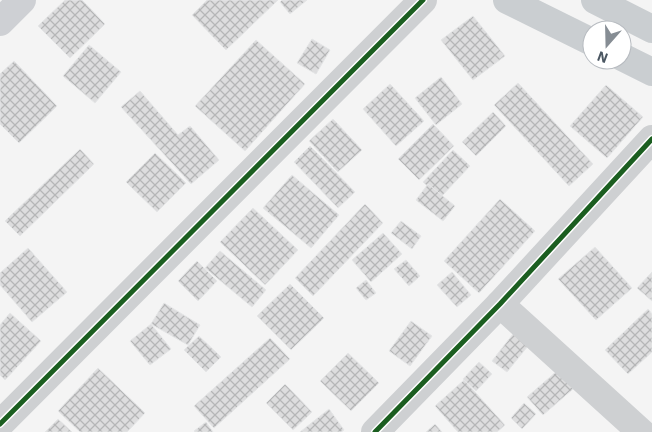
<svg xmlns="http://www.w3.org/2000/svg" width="652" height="432" viewBox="0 0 652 432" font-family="'IBM Plex Sans',sans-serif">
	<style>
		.building { fill: url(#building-cross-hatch); stroke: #e5e6e7 }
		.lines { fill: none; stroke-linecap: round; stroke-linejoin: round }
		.street { stroke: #ced0d2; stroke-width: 28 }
		.secondary { stroke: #ced0d4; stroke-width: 28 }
		.primary { stroke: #caced1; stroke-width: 28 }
		.cycleway-casing { stroke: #fff; stroke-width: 8 }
		.cycleway { stroke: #1b5e20; stroke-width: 5 }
	</style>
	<defs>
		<pattern id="building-cross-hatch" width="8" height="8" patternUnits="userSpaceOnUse" patternTransform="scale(1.25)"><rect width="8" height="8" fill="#ddddde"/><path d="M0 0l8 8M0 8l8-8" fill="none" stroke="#b5b6b7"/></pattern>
	</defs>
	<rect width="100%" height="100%" fill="#f4f4f4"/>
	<g class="building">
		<polygon points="65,0 82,0 105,24 70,58 38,26"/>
		<polygon points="207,0 278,0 226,50 192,15"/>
		<polygon points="282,0 307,0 290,14 280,2"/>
		<polygon points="473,16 505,56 473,80 441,40"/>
		<polygon points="312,39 330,50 316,74 297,63"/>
		<polygon points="256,40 305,84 245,151 195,106"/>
		<polygon points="89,45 121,72 95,103 63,76"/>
		<polygon points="14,61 57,106 19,143 0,124 0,74"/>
		<polygon points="441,77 462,104 436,125 415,98"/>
		<polygon points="518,83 593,164 569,186 494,105"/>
		<polygon points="390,84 424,121 396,146 363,109"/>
		<polygon points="606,85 643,117 607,158 570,126"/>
		<polygon points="140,91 178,135 190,126 219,160 191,184 121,107"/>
		<polygon points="493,112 506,126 476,156 462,142"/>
		<polygon points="333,119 362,150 338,172 309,141"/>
		<polygon points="433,124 454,146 419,180 398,159"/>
		<polygon points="310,146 355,192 338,208 294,162"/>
		<polygon points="80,149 94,164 20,236 5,221"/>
		<polygon points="453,150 470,166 440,198 423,182"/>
		<polygon points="155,153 186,183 157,212 126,182"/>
		<polygon points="292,175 339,215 311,248 263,208"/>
		<polygon points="428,184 455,206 443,221 416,200"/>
		<polygon points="500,199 535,231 479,293 444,261"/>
		<polygon points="365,204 383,223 313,296 295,278"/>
		<polygon points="253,208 298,250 265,285 220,242"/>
		<polygon points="401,221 421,236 412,249 391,233"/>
		<polygon points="383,233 402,254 371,282 352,260"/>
		<polygon points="595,247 632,288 596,320 558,279"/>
		<polygon points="28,248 67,292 32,322 0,285 0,273"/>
		<polygon points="220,251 266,290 252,307 205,268"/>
		<polygon points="406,260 420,276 409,286 394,269"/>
		<polygon points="197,261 217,281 198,301 178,281"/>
		<polygon points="452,272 471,295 457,307 437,285"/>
		<polygon points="652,272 652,301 637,288"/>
		<polygon points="366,280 376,293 366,300 356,288"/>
		<polygon points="290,284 324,318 291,350 257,316"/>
		<polygon points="164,303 200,325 188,345 151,324"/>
		<polygon points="648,309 652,314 652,352 628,374 605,350"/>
		<polygon points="10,313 41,341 5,380 0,375 0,325"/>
		<polygon points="411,321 432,336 410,366 389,351"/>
		<polygon points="151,324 171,349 150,365 130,341"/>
		<polygon points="513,334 528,346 507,372 492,361"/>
		<polygon points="199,336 221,357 206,372 184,350"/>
		<polygon points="270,338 290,359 214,428 194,406"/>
		<polygon points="348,353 379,383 351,411 320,381"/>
		<polygon points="479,362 492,374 476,391 463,379"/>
		<polygon points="98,368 145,413 127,432 80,432 58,411"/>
		<polygon points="557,371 573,389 543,415 527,397"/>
		<polygon points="464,380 505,425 497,432 458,432 435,406"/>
		<polygon points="285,384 312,412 293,430 266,403"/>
		<polygon points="524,403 536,414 522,429 511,418"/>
		<polygon points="329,409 344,430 341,432 300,432"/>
		<polygon points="58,419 72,432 45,432"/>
		<polygon points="206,422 213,432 195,432 194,431"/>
		<polygon points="435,424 442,432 426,432"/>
	</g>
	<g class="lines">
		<g class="street">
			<polyline points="500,304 641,432"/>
			<polyline points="0,424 423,0"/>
			<polyline points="375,432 500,304 652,139"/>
		</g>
		<polyline class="secondary" points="0,22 22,0"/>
		<g class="primary">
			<polyline points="507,0 592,42"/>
			<polyline points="595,0 652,29"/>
			<polyline points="622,57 652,72"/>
		</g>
		<g class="cycleway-casing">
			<g id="cycleway">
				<polyline points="0,424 423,0"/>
				<polyline points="375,432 500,304 652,139"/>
			</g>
		</g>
		<use href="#cycleway" class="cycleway"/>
	</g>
	<g transform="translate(607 45) rotate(200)"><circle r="24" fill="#ffffff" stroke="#b7bbc0"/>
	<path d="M0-4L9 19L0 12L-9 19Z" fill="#868d94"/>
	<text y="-8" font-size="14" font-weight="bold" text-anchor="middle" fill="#4a5661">N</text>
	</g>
</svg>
